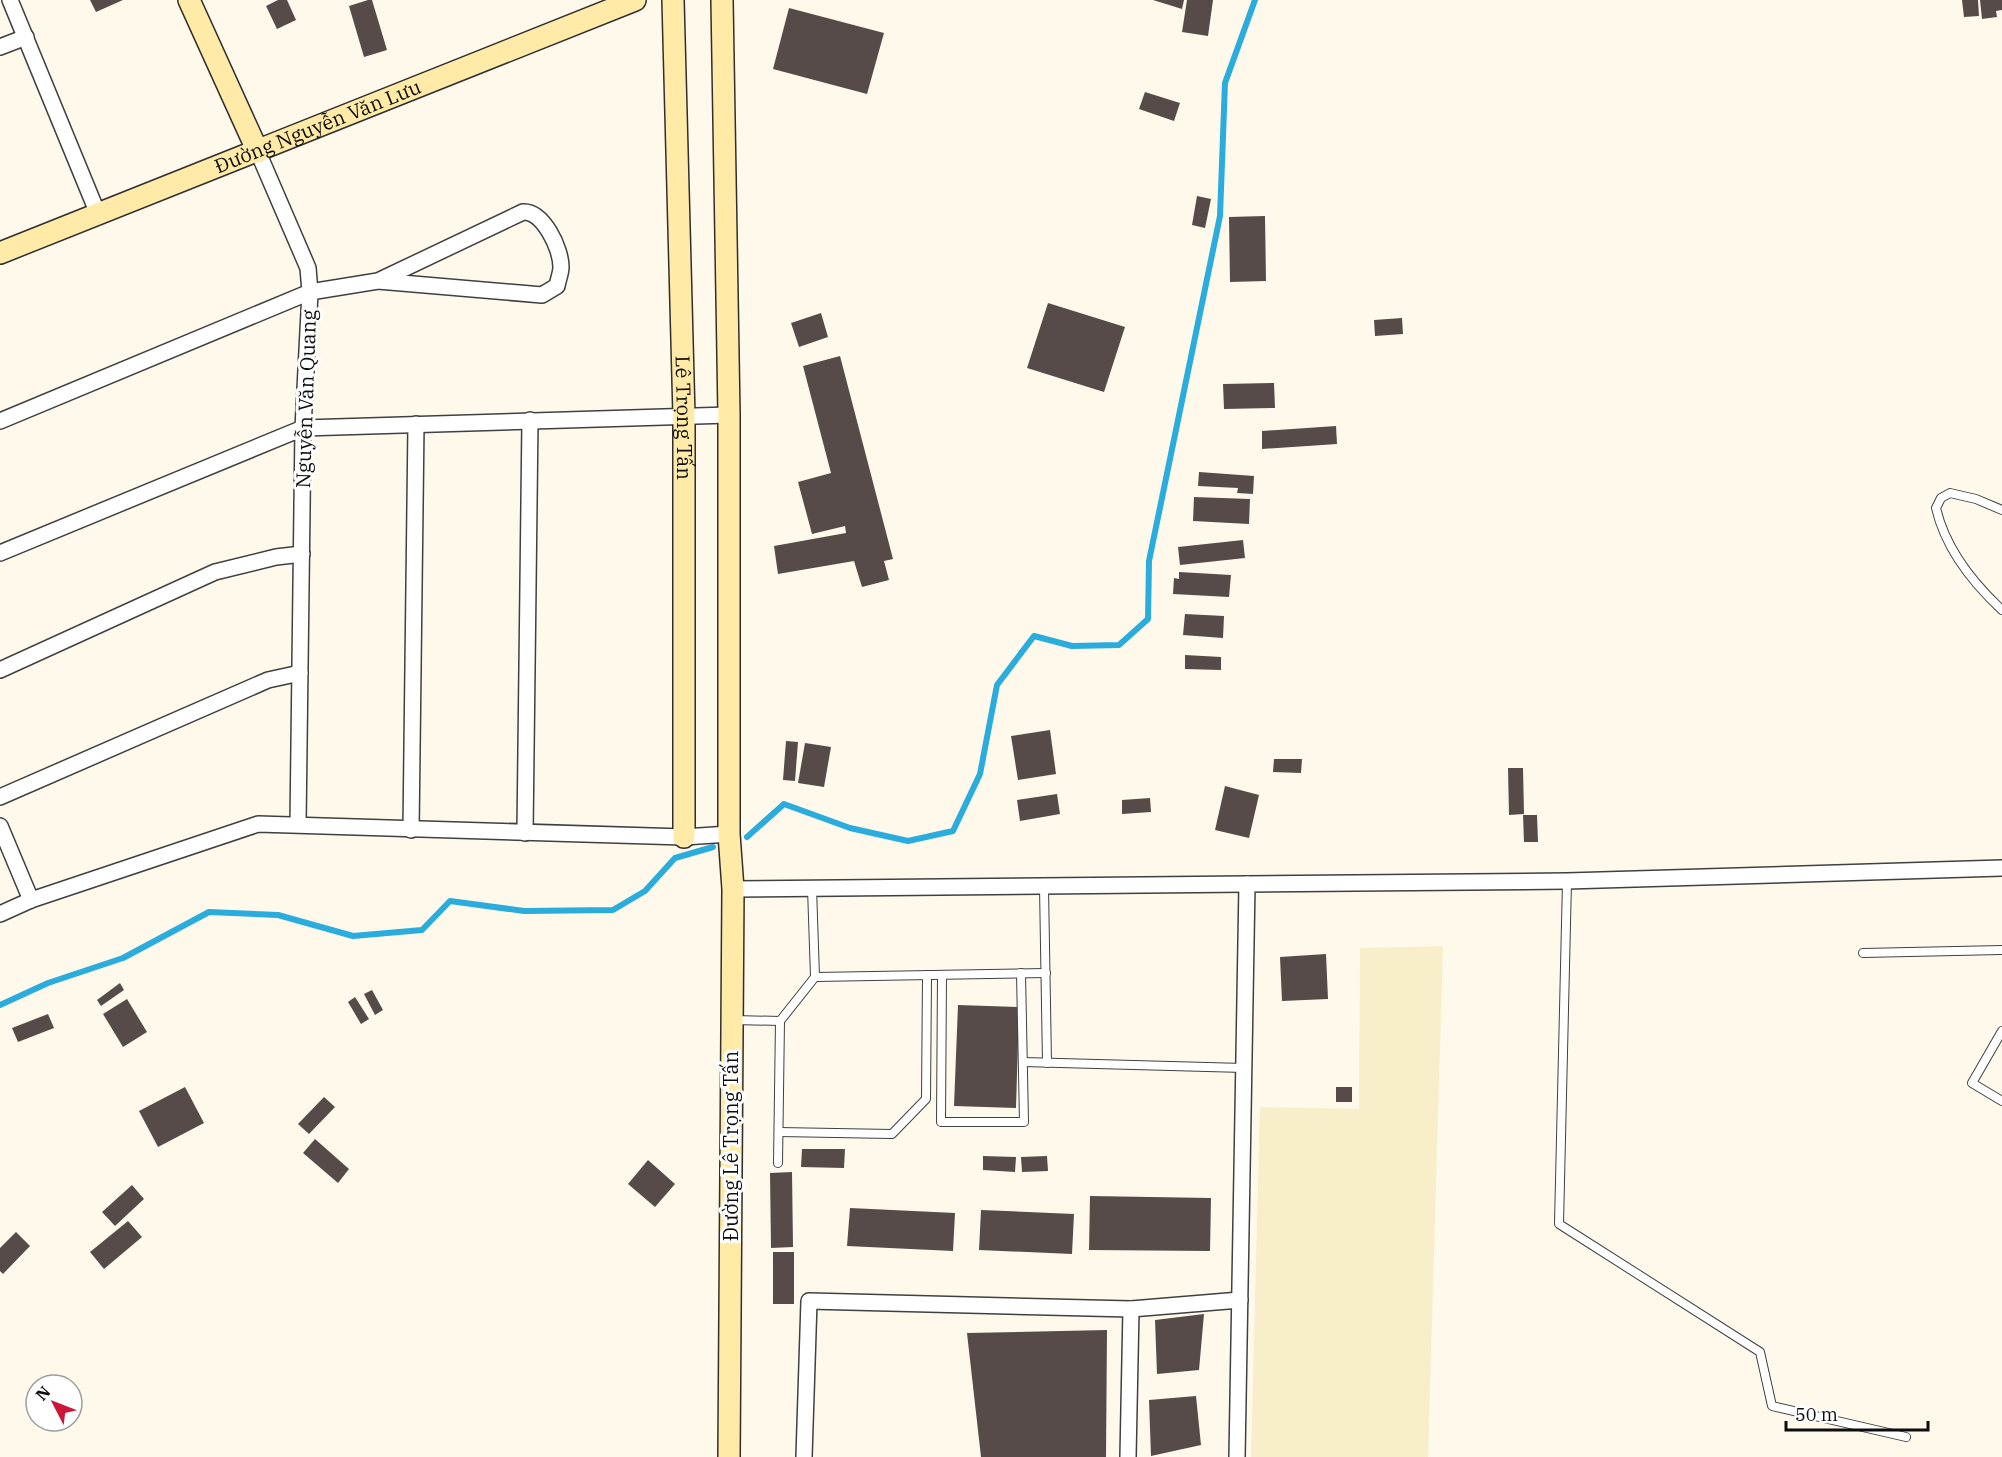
<svg xmlns="http://www.w3.org/2000/svg" width="2002" height="1457" viewBox="0 0 2002 1457" font-family="'IBM Plex Serif',serif">
	<style>
		.farmland { fill: #f8eec9 }
		.lines { fill: none; stroke-linecap: round; stroke-linejoin: round }
		.stream { stroke: #2aacdc; stroke-width: 6 }
		.building { fill: #564b48 }
		.lane-casing { stroke: #404040; stroke-width: 10 }
		.street-casing { stroke: #404040; stroke-width: 18 }
		.secondary-casing { stroke: #2f2f2f; stroke-width: 24 }
		.lane { stroke: #fff; stroke-width: 8 }
		.street { stroke: #fff; stroke-width: 15 }
		.secondary { stroke: #ffeaa7; stroke-width: 21 }
		.labels { text-anchor: middle; stroke-width: 6; stroke-linejoin: round; paint-order: stroke }
		.street-label { font-size: 20px; fill: #0d0d0d; stroke: #fff }
	</style>
	<rect width="100%" height="100%" fill="#fff9ec"/>
	<polygon class="farmland" points="1443,946 1428,1457 1251,1457 1260,1107 1359,1109 1360,948"/>
	<g class="lines">
		<g class="stream">
			<polyline points="747,837 784,804 850,828 908,841 953,831 980,774 997,685 1034,636 1072,646 1119,645 1148,619 1149,561 1220,216 1225,83 1255,0"/>
			<polyline points="0,1005 48,983 123,958 209,912 278,915 353,936 422,930 450,901 524,911 613,910 645,891 675,858 713,847"/>
		</g>
	</g>
	<g class="building">
		<polygon points="90,0 123,0 96,12"/>
		<polygon points="278,0 287,0 296,20 277,29 266,6"/>
		<polygon points="368,0 372,0 387,50 364,57 349,6"/>
		<polygon points="1153,0 1184,0 1182,9"/>
		<polygon points="1187,0 1213,0 1208,36 1182,32"/>
		<polygon points="1962,0 1978,0 1979,16 1964,17"/>
		<polygon points="1980,0 2002,0 2002,10 1996,11 1997,17 1982,19"/>
		<polygon points="789,8 884,33 867,94 773,69"/>
		<polygon points="1145,92 1180,103 1174,121 1139,109"/>
		<polygon points="1197,196 1211,199 1205,228 1192,225"/>
		<polygon points="1265,216 1266,281 1230,282 1229,217"/>
		<polygon points="1048,303 1125,327 1104,392 1027,368"/>
		<polygon points="821,313 828,337 799,347 791,323"/>
		<polygon points="1402,318 1403,334 1375,336 1374,320"/>
		<polygon points="840,356 893,559 884,561 889,580 862,587 854,561 778,574 774,546 846,533 845,526 812,534 798,482 831,473 803,366"/>
		<polygon points="1274,383 1275,408 1224,409 1223,384"/>
		<polygon points="1336,426 1337,444 1262,449 1262,431"/>
		<polygon points="1199,472 1254,476 1253,494 1237,493 1238,488 1198,486"/>
		<polygon points="1194,497 1250,499 1249,524 1193,521"/>
		<polygon points="1243,540 1245,558 1180,565 1178,547"/>
		<polygon points="1179,572 1231,575 1229,597 1173,594 1174,578 1179,579"/>
		<polygon points="1185,614 1224,616 1223,638 1183,635"/>
		<polygon points="1185,655 1221,657 1221,670 1185,669"/>
		<polygon points="1050,730 1056,774 1018,780 1011,736"/>
		<polygon points="786,741 798,742 795,781 783,780"/>
		<polygon points="805,743 831,747 824,787 798,783"/>
		<polygon points="1274,759 1302,759 1301,773 1273,772"/>
		<polygon points="1508,768 1523,768 1524,814 1509,815"/>
		<polygon points="1225,786 1259,795 1249,838 1215,830"/>
		<polygon points="1057,794 1060,814 1020,821 1017,800"/>
		<polygon points="1150,798 1151,812 1122,814 1122,800"/>
		<polygon points="1523,815 1537,815 1538,842 1524,842"/>
		<polygon points="1326,954 1328,999 1282,1001 1280,957"/>
		<polygon points="120,983 124,990 101,1006 97,1000"/>
		<polygon points="372,990 383,1010 375,1015 364,994"/>
		<polygon points="355,997 369,1019 361,1024 348,1002"/>
		<polygon points="127,999 147,1032 123,1047 103,1014"/>
		<polygon points="958,1005 1019,1007 1016,1108 954,1106"/>
		<polygon points="48,1014 54,1028 18,1042 12,1028"/>
		<polygon points="185,1087 204,1123 158,1147 139,1111"/>
		<rect x="1336" y="1087" width="16" height="15"/>
		<polygon points="324,1097 335,1107 309,1134 298,1124"/>
		<polygon points="315,1139 349,1169 338,1183 303,1153"/>
		<polygon points="802,1149 845,1149 844,1168 801,1167"/>
		<polygon points="983,1156 1016,1157 1015,1172 983,1170"/>
		<polygon points="1047,1156 1048,1171 1022,1172 1021,1157"/>
		<polygon points="648,1160 675,1184 655,1207 628,1184"/>
		<polygon points="792,1172 793,1247 771,1248 770,1173"/>
		<polygon points="132,1185 144,1199 115,1226 102,1212"/>
		<polygon points="1090,1196 1211,1198 1210,1251 1089,1250"/>
		<polygon points="850,1208 955,1213 953,1251 847,1246"/>
		<polygon points="981,1210 1074,1214 1072,1254 979,1250"/>
		<polygon points="128,1221 142,1237 104,1269 90,1252"/>
		<polygon points="16,1232 30,1246 3,1274 0,1271 0,1248"/>
		<rect x="773" y="1252" width="21" height="52"/>
		<polygon points="1204,1314 1199,1370 1157,1374 1155,1320"/>
		<polygon points="1107,1330 1106,1457 981,1457 967,1333"/>
		<polygon points="1196,1396 1201,1445 1151,1456 1149,1400"/>
	</g>
	<g class="lines">
		<g class="lane-casing">
			<g id="lane">
				<path d="M2002,510L1976,499L1950,493L1941,498L1936,508C1945,547 1973,583 2002,610"/>
				<polyline points="1567,881 1559,1224 1760,1352 1772,1406 1906,1437"/>
				<polyline points="1044,887 1047,1063"/>
				<polyline points="812,888 815,977"/>
				<polyline points="1863,953 2002,950"/>
				<polyline points="942,975 941,1122 1024,1122 1021,973"/>
				<polyline points="734,1020 780,1021"/>
				<polyline points="2002,1031 1972,1083 2002,1101"/>
				<polyline points="1023,1062 1244,1068"/>
				<polyline points="779,1132 892,1134 926,1099 927,975"/>
				<polyline points="778,1163 780,1021 815,977 1046,973"/>
			</g>
		</g>
		<g class="street-casing">
			<g id="street">
				<polyline points="10,0 98,214"/>
				<polyline points="0,47 26,37"/>
				<polyline points="258,152 308,268 310,292 303,428 298,824"/>
				<path d="M0,421L310,292L378,281L542,295L557,286C558,280 561,273 561,267C561,248 543,211 523,212L378,281"/>
				<polyline points="0,553 303,428 729,415"/>
				<polyline points="0,670 215,572 276,557 302,554"/>
				<polyline points="0,797 268,680 300,673"/>
				<polyline points="0,826 31,900"/>
				<polyline points="411,830 416,424"/>
				<polyline points="525,833 530,420"/>
				<polyline points="733,889 1567,881 2002,868"/>
				<polyline points="0,914 31,900 258,824 684,837 729,834"/>
				<polyline points="804,1457 809,1301 1131,1309 1240,1300"/>
				<polyline points="1128,1457 1131,1309"/>
				<polyline points="1237,1457 1247,884"/>
			</g>
		</g>
		<g class="secondary-casing">
			<g id="secondary">
				<polyline points="189,0 258,152"/>
				<path id="s1" d="M673,0L684,416V837"/>
				<polyline points="722,0 729,415 729,834 733,889 729,1457"/>
				<path id="s2" d="M0,253L635,0"/>
			</g>
		</g>
		<use href="#lane" class="lane"/>
		<use href="#street" class="street"/>
		<use href="#secondary" class="secondary"/>
	</g>
	<g class="labels">
		<g class="street-label">
			<text dy="7" stroke="none"><textPath href="#s2" startOffset="342">Đường Nguyễn Văn Lưu</textPath></text>
			<text transform="translate(306 399) rotate(-88)" y="7">Nguyễn Văn Quang</text>
			<text dy="7" stroke="none"><textPath href="#s1" startOffset="418">Lê Trọng Tấn</textPath></text>
			<text transform="translate(731 1146) rotate(-90)" y="7">Đường Lê Trọng Tấn</text>
		</g>
	</g>
	<g transform="translate(54 1403) rotate(312)"><circle r="28" fill="#ffffff" stroke="#9e9e9e" stroke-width="1.5"/>
	<path d="M0-4.5L10 22L0 15L-10 22Z" fill="#cb1637"/>
	<text y="-9" font-size="16" font-weight="bold" text-anchor="middle" fill="#0d0d0d">N</text>
	</g>
	<path d="M1786 1421v9h142v-9" fill="none" stroke="#0d0d0d" stroke-width="3"/>
	<text x="1795" y="1421" font-size="18" fill="#0d0d0d" stroke="#ffffff" stroke-width="4.5" paint-order="stroke">50 m</text>
</svg>
